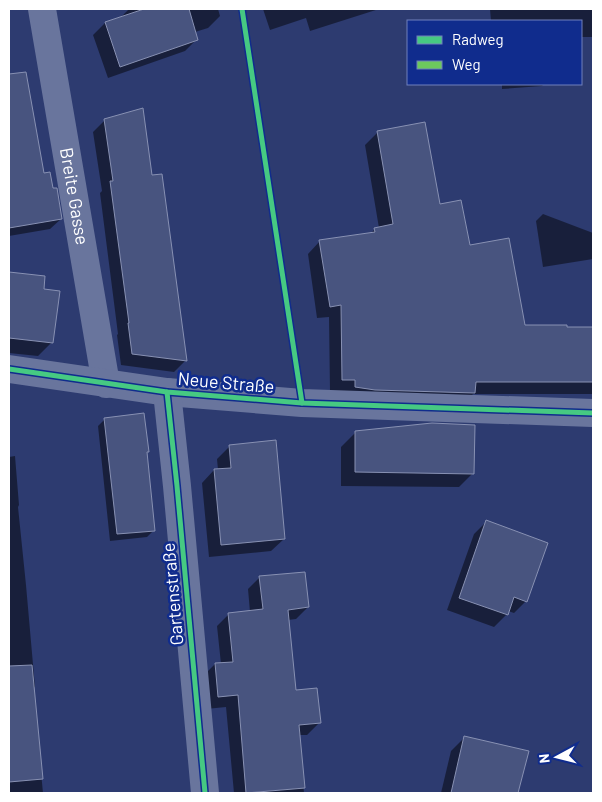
<svg xmlns="http://www.w3.org/2000/svg" width="602" height="802" viewBox="0 0 602 802" font-family="Barlow,sans-serif">
	<style>
		.shadow { fill: #0007 }
		.building { fill: #48547f; stroke: #8891b3 }
		.lines { fill: none; stroke-linecap: round; stroke-linejoin: round }
		.street { stroke: #69759d; stroke-width: 28 }
		.quiet { stroke: #6dc95d; stroke-width: 4; stroke-dasharray: 8 4; stroke-linecap: butt }
		.cycleway-casing { stroke: #102c8d; stroke-width: 8 }
		.cycleway { stroke: #46c982; stroke-width: 5 }
		.labels { text-anchor: middle; stroke-width: 5; stroke-linejoin: round; paint-order: stroke }
		.street-label { font-size: 18px; fill: #fff; stroke: #102c8d }
	</style>
	<rect width="100%" height="100%" fill="#2d3b70"/>
	<g class="shadow">
		<polygon points="129,9 218,9 220,16 208,28 195,32 197,39 185,51 108,78 93,35 105,23 119,19"/>
		<polygon points="263,9 379,9 310,31 306,18 270,30"/>
		<polygon points="490,9 593,9 593,37 581,37 581,21 491,21"/>
		<polygon points="9,82 23,126 61,219 50,229 9,236"/>
		<polygon points="502,84 544,84 542,86 502,89"/>
		<polygon points="105,120 151,177 161,176 185,361 174,372 121,365 117,335 118,334 100,193 102,191 93,132"/>
		<polygon points="378,132 439,206 524,326 593,328 593,394 473,394 462,405 330,392 329,317 317,318 308,254 320,241 370,234 375,229 379,228 365,145"/>
		<polygon points="543,214 593,233 593,259 543,267 536,221"/>
		<polygon points="9,273 43,277 42,290 52,342 38,356 9,353"/>
		<polygon points="105,419 148,452 146,454 154,530 147,537 110,541 98,426"/>
		<polygon points="355,433 473,473 459,487 341,486 341,447"/>
		<polygon points="230,446 284,539 271,551 209,557 202,483 214,470 218,470 217,459"/>
		<polygon points="15,456 19,505 18,507 26,585 35,687 33,688 43,793 9,793 9,457"/>
		<polygon points="486,522 526,601 514,613 508,611 507,614 494,627 447,610 474,534"/>
		<polygon points="260,577 308,607 296,619 288,620 295,691 319,723 307,735 299,735 304,793 234,793 226,707 206,709 203,676 215,664 221,664 217,626 229,614 250,612 248,589"/>
		<polygon points="465,737 527,752 517,793 441,793 451,751"/>
	</g>
	<g class="building">
		<polygon points="144,9 189,9 198,40 120,67 105,22"/>
		<polygon points="26,72 44,173 50,172 53,188 57,188 62,219 9,228 9,74"/>
		<polygon points="143,108 152,175 162,174 187,361 132,354 128,323 129,323 110,181 113,181 104,119"/>
		<polygon points="425,122 440,204 461,200 470,245 509,238 525,325 567,325 567,327 593,327 593,382 476,382 475,393 375,390 355,387 355,380 342,380 341,305 330,307 319,240 375,232 374,228 393,224 377,131"/>
		<polygon points="9,272 45,276 44,289 60,291 53,343 9,338"/>
		<polygon points="144,413 149,452 147,452 155,531 117,534 104,418"/>
		<polygon points="432,423 475,425 474,474 355,472 355,431"/>
		<polygon points="276,440 285,539 221,545 214,469 231,468 229,445"/>
		<polygon points="486,520 548,543 527,602 514,597 508,615 459,598"/>
		<polygon points="305,572 309,607 288,610 296,690 317,688 321,723 299,725 305,788 246,793 238,695 218,697 215,663 233,662 228,613 263,609 259,576"/>
		<polygon points="32,665 43,779 9,782 9,666"/>
		<polygon points="464,736 529,751 518,793 451,793"/>
	</g>
	<g class="lines">
		<g class="street">
			<path id="s1" d="M42,9L106,384"/>
			<polyline points="9,369 167,392 302,403 593,413"/>
			<polyline points="167,392 177,486 205,793"/>
		</g>
		<polyline class="quiet" points="9,18 10,18"/>
		<g class="cycleway-casing">
			<g id="cycleway">
				<polyline points="242,9 302,403"/>
				<polyline points="9,369 167,392 302,403 593,413"/>
				<polyline points="167,392 177,486 205,793"/>
			</g>
		</g>
		<use href="#cycleway" class="cycleway"/>
	</g>
	<g class="labels">
		<g class="street-label">
			<text dy="6" stroke="none"><textPath href="#s1" startOffset="190">Breite Gasse</textPath></text>
			<text transform="translate(226 383) rotate(5)" y="6">Neue Straße</text>
			<text transform="translate(173 594) rotate(-95)" y="6">Gartenstraße</text>
		</g>
	</g>
	<rect width="602" height="802" fill="none" stroke="#ffffff" stroke-width="20"/>
	<rect x="407" y="20" width="175" height="65" fill="#102c8d" stroke="#7080bb"/>
	<rect x="417" y="36" width="25" height="8" fill="#46c982" stroke="#7080bb"/>
	<text x="452" y="45" font-size="15" fill="#ffffff">Radweg</text>
	<rect x="417" y="61" width="25" height="8" fill="#6dc95d" stroke="#7080bb"/>
	<text x="452" y="70" font-size="15" fill="#ffffff">Weg</text>
	<g transform="translate(557 757) rotate(263)" stroke="#102c8d" stroke-width="4" paint-order="stroke">
	<path d="M0-4L9 19L0 12L-9 19Z" fill="#ffffff"/>
	<text y="-8" font-size="14" font-weight="bold" text-anchor="middle" fill="#ffffff">N</text>
	</g>
</svg>
